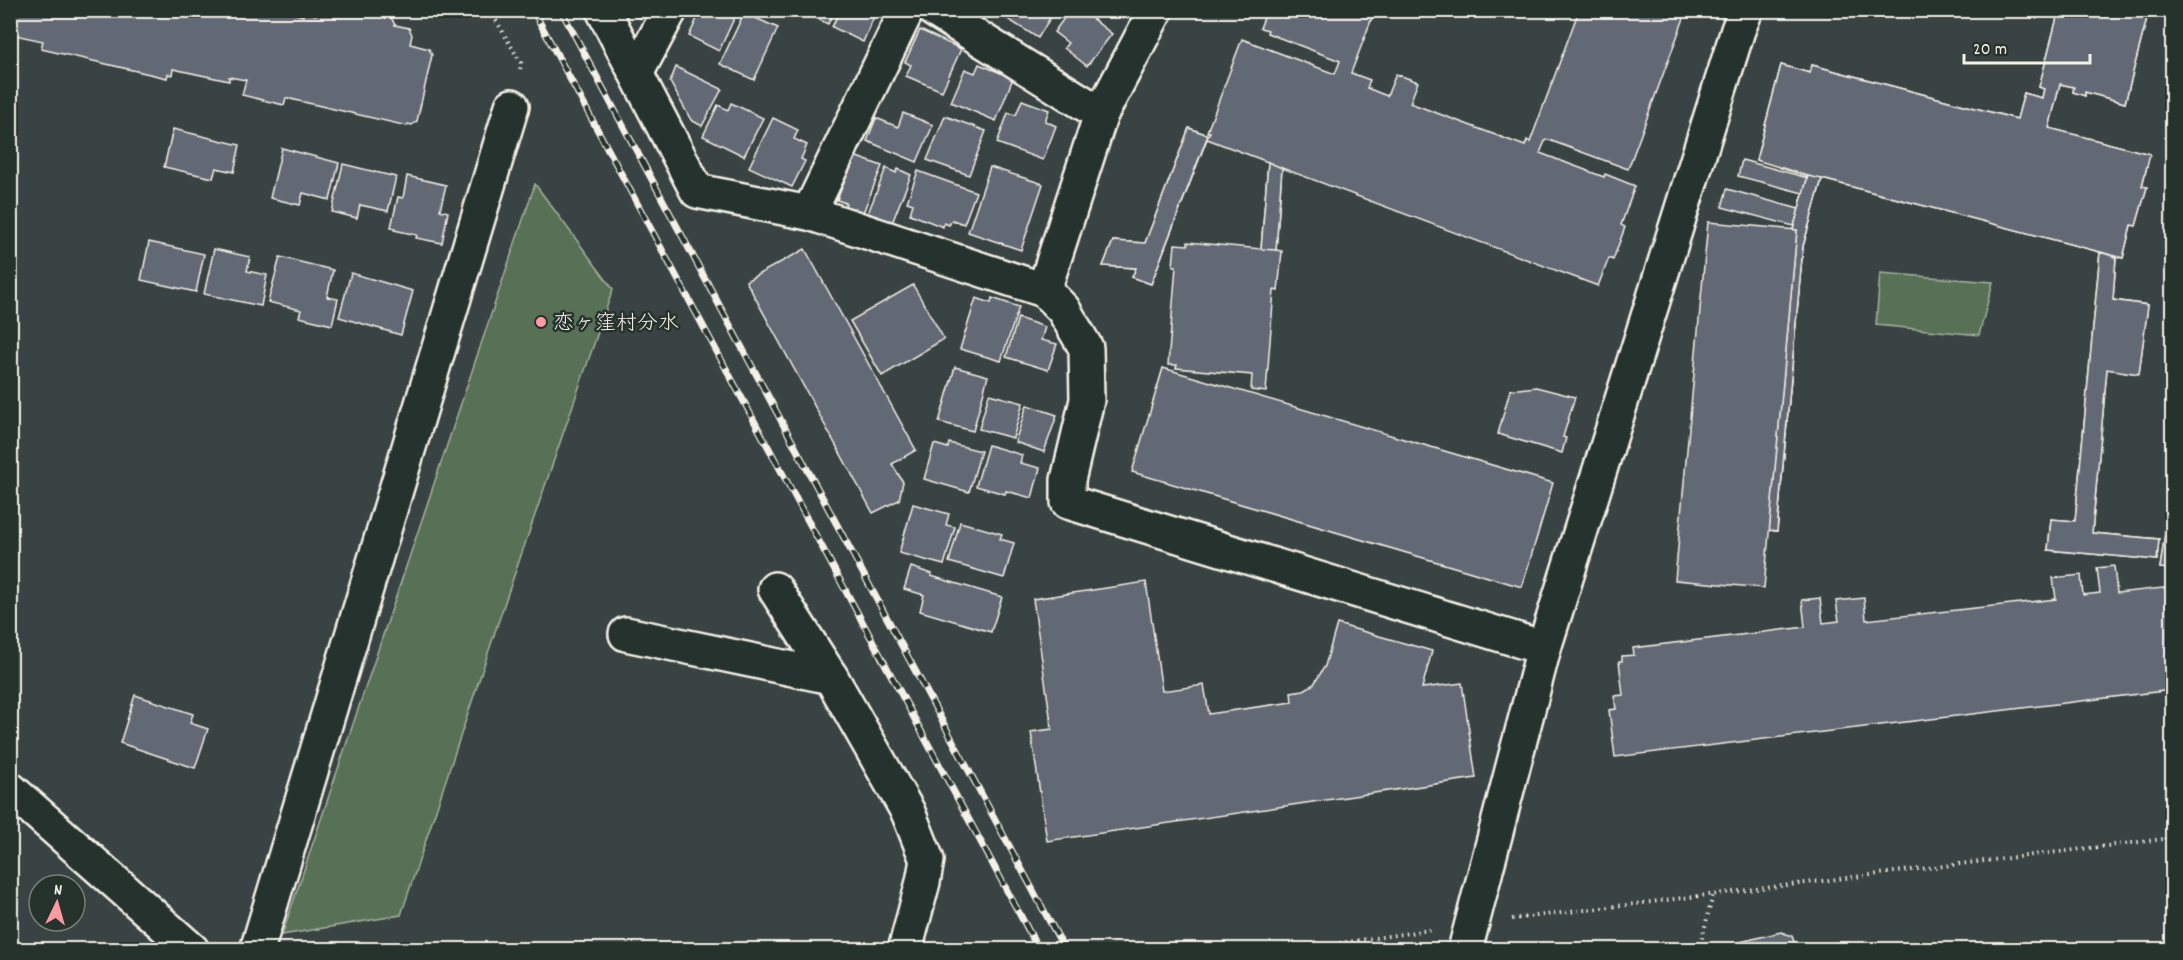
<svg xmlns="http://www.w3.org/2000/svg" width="2183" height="960" viewBox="0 0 2183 960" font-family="Dekko,'Klee One',sans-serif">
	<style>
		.green { fill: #597156; stroke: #a6b19f; stroke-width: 1.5 }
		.building { fill: #646875; stroke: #f4f1e8; stroke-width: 1.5 }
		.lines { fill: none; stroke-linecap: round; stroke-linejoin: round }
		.minor-casing { stroke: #f4f1e8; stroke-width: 38 }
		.path { stroke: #f4f1e8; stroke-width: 4; stroke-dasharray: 1.5 4.5; stroke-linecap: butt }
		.minor { stroke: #26332d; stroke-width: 33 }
		.rail-casing { stroke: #f4f1e8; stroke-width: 7 }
		.rail { stroke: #26332d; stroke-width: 4.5; stroke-dasharray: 14; stroke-linecap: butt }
		.poi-dot { fill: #ff9aa2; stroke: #26332d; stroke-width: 2 }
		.labels { text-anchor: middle; stroke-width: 5; stroke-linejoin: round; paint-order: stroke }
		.poi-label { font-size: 21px; fill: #f4f1e8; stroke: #26332d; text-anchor: start }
	</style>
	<rect width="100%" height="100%" fill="#394343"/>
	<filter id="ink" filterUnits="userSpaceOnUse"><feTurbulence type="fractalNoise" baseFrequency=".0167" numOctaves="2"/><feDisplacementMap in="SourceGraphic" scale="12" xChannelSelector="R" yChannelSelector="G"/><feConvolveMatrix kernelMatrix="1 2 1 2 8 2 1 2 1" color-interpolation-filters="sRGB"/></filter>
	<g filter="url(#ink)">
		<g class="green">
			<polygon points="535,184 613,289 506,599 401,915 282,935"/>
			<polygon points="1880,273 1993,282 1979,335 1876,325"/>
		</g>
		<g class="building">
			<polygon points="10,10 282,10 303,16 304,12 316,15 317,12 321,12 322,10 363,10 391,17 395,25 409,28 412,35 410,44 429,49 432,55 417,121 412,125 408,124 407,126 286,98 284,105 242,95 246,80 229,77 229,81 173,69 172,75 168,74 167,78 41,49 43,41 10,34"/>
			<polygon points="624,10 643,10 640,18"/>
			<polygon points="701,10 738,10 719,51 689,36"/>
			<polygon points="800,10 835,10 828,24"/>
			<polygon points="840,10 877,10 863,42 832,27"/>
			<polygon points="1011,10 1055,10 1038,38 1006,18"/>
			<polygon points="1070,10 1081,10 1112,34 1087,66 1064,48 1068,43 1054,32"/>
			<polygon points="1267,10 1375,10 1351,73 1370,80 1367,88 1387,96 1396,74 1418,82 1410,103 1525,146 1527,140 1530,142 1579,10 1687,10 1628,169 1546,139 1540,153 1604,177 1605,174 1635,186 1621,225 1625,227 1613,260 1609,258 1598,286 1282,168 1276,250 1282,251 1278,291 1274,290 1266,392 1251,390 1252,375 1176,368 1177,365 1168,365 1176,266 1173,266 1175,244 1188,245 1188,242 1261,249 1268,162 1207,139 1151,284 1132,277 1136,268 1103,266 1113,241 1145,243 1189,128 1208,135 1210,132 1207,132 1242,39 1335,74 1340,61 1267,33 1268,30 1260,28"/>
			<polygon points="2059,10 2149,10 2125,103 2085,92 2085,96 2073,92 2074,87 2060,84 2049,128 2150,154 2142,186 2147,187 2136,226 2131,225 2123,258 2116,257 2113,300 2148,305 2139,374 2107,369 2092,533 2159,539 2157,560 2048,550 2051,519 2075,521 2100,252 1822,179 1803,246 1777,531 1769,530 1797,230 1793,230 1794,226 1722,207 1727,189 1799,209 1803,193 1738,176 1742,160 1808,178 1808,176 1781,168 1782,166 1756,160 1781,65 1810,73 1812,65 2017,119 2024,93 2042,98 2044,89 2039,87"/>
			<polygon points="2059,10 2149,10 2125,103 2085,92 2085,96 2073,92 2074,87 2060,84 2049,128 2150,154 2142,186 2147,187 2136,226 2131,225 2123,258 1822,179 1803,246 1777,531 1769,530 1797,230 1793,230 1808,176 1756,160 1781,65 1810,73 1812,65 2017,119 2024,93 2042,98 2044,89 2039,87"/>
			<polygon points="744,13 778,28 754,80 720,64"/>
			<polygon points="920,30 961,49 942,91 906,76 911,65 905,62"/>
			<polygon points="979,64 1013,78 996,121 951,102 965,69 975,73"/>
			<polygon points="676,67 722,89 702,126 691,120 670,82"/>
			<polygon points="1022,100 1049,110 1045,121 1056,126 1043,160 997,143 1008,113 1016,115"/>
			<polygon points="731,103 763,118 744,156 703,136 718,105 728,110"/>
			<polygon points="903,113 933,125 917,162 867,141 876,118 898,127"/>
			<polygon points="945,116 986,131 969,175 927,160"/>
			<polygon points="773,118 798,130 794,139 807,145 801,159 805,161 792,187 749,167"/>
			<polygon points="1189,128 1208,135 1151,284 1132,277 1136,268 1103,266 1113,241 1145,243"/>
			<polygon points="173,129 240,145 234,172 216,168 213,178 164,167"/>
			<polygon points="282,148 339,163 330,200 303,193 300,205 270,198"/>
			<polygon points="854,156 882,166 862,215 844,207 846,203 837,200"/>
			<polygon points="1268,162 1282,168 1276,250 1261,249"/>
			<polygon points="343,164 396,177 388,211 360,205 357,218 332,212"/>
			<polygon points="990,167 1043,184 1021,250 968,232"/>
			<polygon points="886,168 896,173 898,169 911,175 892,223 868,213"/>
			<polygon points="918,171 976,192 964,224 952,220 949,225 944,223 943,227 910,214 913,204 907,202"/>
			<polygon points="407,176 446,185 440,210 448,212 442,243 416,238 417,235 394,230 395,228 391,227 398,197 403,198"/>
			<polygon points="1808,176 1822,179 1803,246 1777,531 1769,530 1797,230 1793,230"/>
			<polygon points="1708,222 1797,230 1764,588 1675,580"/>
			<polygon points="149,242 204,254 196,292 141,280"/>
			<polygon points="214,249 250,257 247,271 267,275 261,306 204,294"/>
			<polygon points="805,249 916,450 892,464 903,482 899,500 873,513 746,281"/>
			<polygon points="2100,252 2116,257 2113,300 2148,305 2139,374 2107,369 2092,533 2159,539 2157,560 2048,550 2051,519 2075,521"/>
			<polygon points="280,257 333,270 327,297 338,299 332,325 299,317 301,310 268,302"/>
			<polygon points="351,273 413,291 401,335 339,317"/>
			<polygon points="913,285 944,339 882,376 850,321"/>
			<polygon points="976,298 991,303 992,298 1019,307 1001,361 960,349"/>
			<polygon points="1018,318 1045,327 1041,340 1057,344 1048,370 1006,357"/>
			<polygon points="955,367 988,376 973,431 939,422"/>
			<polygon points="1163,368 1553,483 1522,587 1132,472"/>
			<polygon points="1536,387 1575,397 1563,437 1566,438 1562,453 1498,434 1510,390"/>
			<polygon points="989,394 1023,403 1013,438 979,429"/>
			<polygon points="1027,405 1057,415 1044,452 1015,442"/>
			<polygon points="949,443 981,451 969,492 924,479 934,444 948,448"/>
			<polygon points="988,445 1022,455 1020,463 1040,468 1032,498 1006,491 1005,494 976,486"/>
			<polygon points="2172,485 2172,569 2160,568"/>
			<polygon points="2172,485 2172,569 2160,568"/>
			<polygon points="913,504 949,514 946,525 955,527 944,565 899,553"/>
			<polygon points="960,522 1002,534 1000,539 1014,543 1004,578 949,562"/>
			<polygon points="2114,566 2117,593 2172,587 2172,690 1615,757 1609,710 1616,709 1614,696 1623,695 1619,661 1622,661 1622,656 1634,655 1633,648 1805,627 1802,600 1820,598 1823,623 1839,621 1836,601 1864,598 1866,620 2056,599 2053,578 2081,575 2083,595 2100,593 2097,568"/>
			<polygon points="911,567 932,574 931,576 1002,597 991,632 920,611 924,595 904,589"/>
			<polygon points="1146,582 1162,691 1204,685 1209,714 1292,702 1291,692 1304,690 1314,684 1325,666 1337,624 1432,651 1422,688 1462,683 1476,778 1047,841 1031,732 1052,729 1033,599"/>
			<polygon points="135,695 193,714 190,723 208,729 195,768 120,743"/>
			<polygon points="1781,932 1792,936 1797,950 1719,950 1720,947"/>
		</g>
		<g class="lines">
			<g class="minor-casing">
				<g id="minor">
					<polyline points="603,10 697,191 809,213 1044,290 1063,309 1086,348 1087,400 1068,480 1068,502 1544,648"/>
					<polyline points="934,10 1101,114"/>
					<polyline points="637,72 670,10"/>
					<polyline points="809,213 907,10"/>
					<polyline points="1044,290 1101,114 1156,10"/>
					<polyline points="775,589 831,677 908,812 927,860 923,882 905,950"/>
					<polyline points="626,634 831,677"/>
					<polyline points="10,789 192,950"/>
					<polyline points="257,950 512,106"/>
					<polyline points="1465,950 1544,648 1738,30 1746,10"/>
				</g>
			</g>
			<g class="path">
				<polyline points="490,10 521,63 520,70"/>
				<polyline points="1512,919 2172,838"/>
				<polyline points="1292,950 1430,930"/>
				<polyline points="1699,950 1713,895"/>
			</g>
			<use href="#minor" class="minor"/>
			<g class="rail-casing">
				<g id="rail">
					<polyline points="533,10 1039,950"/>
					<polyline points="561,10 1065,950"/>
				</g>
			</g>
			<use href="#rail" class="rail"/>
		</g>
	</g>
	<circle class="poi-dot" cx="541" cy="322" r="6"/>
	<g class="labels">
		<g class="poi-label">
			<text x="553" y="329">恋ヶ窪村分水</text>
		</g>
	</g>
	<rect width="2183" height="960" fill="none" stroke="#26332d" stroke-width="36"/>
	<rect x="18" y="18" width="2147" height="924" fill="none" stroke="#f4f1e8" stroke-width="2" filter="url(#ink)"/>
	<g transform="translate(57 903) rotate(5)"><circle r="28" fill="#26332d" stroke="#787f78" stroke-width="1.5"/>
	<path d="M0-4.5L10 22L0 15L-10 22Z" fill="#ff9aa2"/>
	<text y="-9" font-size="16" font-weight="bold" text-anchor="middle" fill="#f4f1e8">N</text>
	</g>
	<path d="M1964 54v9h126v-9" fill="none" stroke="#f4f1e8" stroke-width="3"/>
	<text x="1973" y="54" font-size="18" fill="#f4f1e8" stroke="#26332d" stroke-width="4.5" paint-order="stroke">20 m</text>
</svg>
